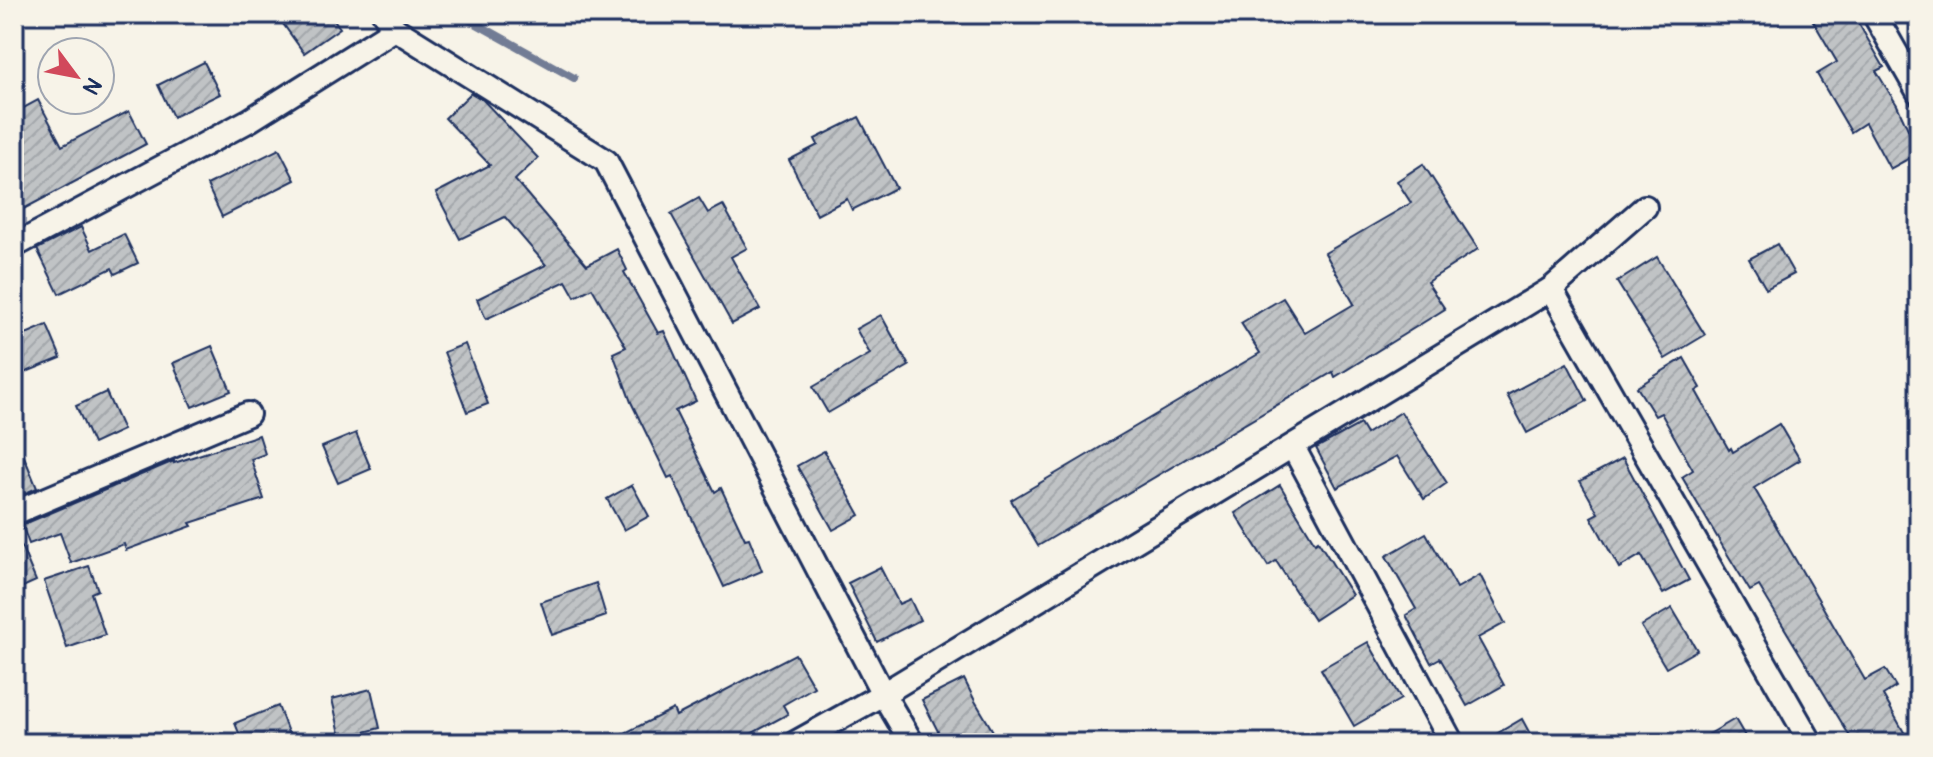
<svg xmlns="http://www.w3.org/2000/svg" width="1933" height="757" viewBox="0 0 1933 757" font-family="Pangolin,sans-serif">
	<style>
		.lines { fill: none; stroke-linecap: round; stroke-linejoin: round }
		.stream { stroke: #727c95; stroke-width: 8 }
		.building { fill: url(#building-hatch); stroke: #1b2f5e; stroke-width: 2 }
		.street-casing { stroke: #1b2f5e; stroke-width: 28 }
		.street { stroke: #f7f3e8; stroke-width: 22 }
	</style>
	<defs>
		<pattern id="building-hatch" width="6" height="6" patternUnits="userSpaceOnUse" patternTransform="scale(2)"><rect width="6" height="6" fill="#c0c3c5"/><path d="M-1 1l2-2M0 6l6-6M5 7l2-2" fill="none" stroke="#a4a8ac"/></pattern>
	</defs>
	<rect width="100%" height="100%" fill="#f7f3e8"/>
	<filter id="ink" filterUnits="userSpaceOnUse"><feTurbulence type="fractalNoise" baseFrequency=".0125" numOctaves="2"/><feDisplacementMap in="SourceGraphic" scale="16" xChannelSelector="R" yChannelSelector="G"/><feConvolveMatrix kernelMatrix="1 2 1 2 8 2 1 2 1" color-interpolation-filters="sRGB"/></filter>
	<g filter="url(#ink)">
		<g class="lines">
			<polyline class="stream" points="459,14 574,78"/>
		</g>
		<g class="building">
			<polygon points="276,14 330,14 340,28 304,53"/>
			<polygon points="1809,14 1853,14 1884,67 1876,71 1897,105 1919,153 1890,169 1865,123 1851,132 1817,74 1837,62"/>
			<polygon points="204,62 220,94 173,117 158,85"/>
			<polygon points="471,93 483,100 538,158 515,180 587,265 617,249 627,270 624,272 658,333 664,331 696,401 675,411 715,492 721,488 745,539 749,538 762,571 724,587 672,476 668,478 631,402 613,353 626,347 592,288 575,297 566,281 486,319 477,299 546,265 505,217 460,239 436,193 490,165 445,118"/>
			<polygon points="38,100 62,146 129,111 146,144 14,214 14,113"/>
			<polygon points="859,117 896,188 852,210 847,199 817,215 789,160 818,145 815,139"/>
			<polygon points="279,149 295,180 222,217 207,185"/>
			<polygon points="1423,164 1478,249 1427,282 1445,309 1335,377 1333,372 1038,546 1011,500 1260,353 1241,323 1283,298 1305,333 1354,304 1325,253 1411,203 1397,181"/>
			<polygon points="699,198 708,213 723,205 747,248 731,257 760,309 732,324 671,214"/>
			<polygon points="81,227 92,250 124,234 138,263 115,274 112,268 59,294 37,249"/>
			<polygon points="1777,244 1794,274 1766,289 1749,259"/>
			<polygon points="1657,257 1705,335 1665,359 1617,282"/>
			<polygon points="881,315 909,366 828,413 813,387 870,354 856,329"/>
			<polygon points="47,325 61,358 14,377 14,339"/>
			<polygon points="465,344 488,404 467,412 444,352"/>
			<polygon points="212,346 231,391 192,407 173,363"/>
			<polygon points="1684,358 1701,388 1696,391 1729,450 1731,448 1733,452 1779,424 1800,460 1754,488 1865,680 1885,669 1896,687 1883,695 1910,743 1854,743 1759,586 1750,591 1723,547 1682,477 1693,470 1661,413 1655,416 1637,387"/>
			<polygon points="1567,363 1587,401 1527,433 1507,395"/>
			<polygon points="106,392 123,430 93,444 76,406"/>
			<polygon points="1401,412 1447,483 1424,499 1397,456 1337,488 1316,448 1360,424 1366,434"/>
			<polygon points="14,432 37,488 14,498"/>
			<polygon points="356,433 371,469 338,483 322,447"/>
			<polygon points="259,435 265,454 251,459 264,499 190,523 192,526 126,550 124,544 71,563 60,533 29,544 22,525 174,461 174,463"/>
			<polygon points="824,451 860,515 833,530 797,466"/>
			<polygon points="1623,458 1689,580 1663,594 1641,555 1619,568 1591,517 1598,513 1580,481"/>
			<polygon points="632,485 649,516 624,530 607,499"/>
			<polygon points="1280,485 1315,543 1318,541 1352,595 1314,620 1276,561 1268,566 1235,513"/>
			<polygon points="14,529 36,581 14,591"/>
			<polygon points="1426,533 1457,588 1480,575 1505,623 1478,638 1504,685 1467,706 1440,658 1431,663 1406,615 1416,609 1386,556"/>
			<polygon points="89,566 98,590 91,593 105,635 67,648 44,581"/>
			<polygon points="880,567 899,604 910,599 920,620 877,642 848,583"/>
			<polygon points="596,583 606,616 552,635 541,602"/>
			<polygon points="1672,608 1697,650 1666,668 1641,626"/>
			<polygon points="1368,642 1401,699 1354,726 1321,669"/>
			<polygon points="795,654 814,687 783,705 788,714 734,743 605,743 673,709 676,716"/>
			<polygon points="964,679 975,701 1000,743 944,743 922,700"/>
			<polygon points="371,689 380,728 341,738 332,699"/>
			<polygon points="278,706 292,743 243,743 235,723"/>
			<polygon points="1522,719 1535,743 1481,743"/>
			<polygon points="1735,719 1749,743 1694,743"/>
		</g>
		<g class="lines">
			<g class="street-casing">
				<g id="street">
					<polyline points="384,14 395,29 606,161 883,694 912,743"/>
					<polyline points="1874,14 1919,93"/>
					<polyline points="14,246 250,120 395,29"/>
					<polyline points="1551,289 1811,743"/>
					<polyline points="1293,447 1452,743"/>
					<polyline points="14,513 248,414"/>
					<polyline points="795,743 883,694 1551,289 1645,207"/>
				</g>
			</g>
			<use href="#street" class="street"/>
		</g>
	</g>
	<rect width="1933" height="757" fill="none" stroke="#f7f3e8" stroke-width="48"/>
	<rect x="24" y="24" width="1885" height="709" fill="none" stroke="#1b2f5e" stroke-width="3" filter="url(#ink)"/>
	<g transform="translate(76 76) rotate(122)"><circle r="38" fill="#f7f3e8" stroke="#9fa5b1" stroke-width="2"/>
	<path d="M0-6L14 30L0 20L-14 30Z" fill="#d1495b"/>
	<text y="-12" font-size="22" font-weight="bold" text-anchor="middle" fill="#1b2f5e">N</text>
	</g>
</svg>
